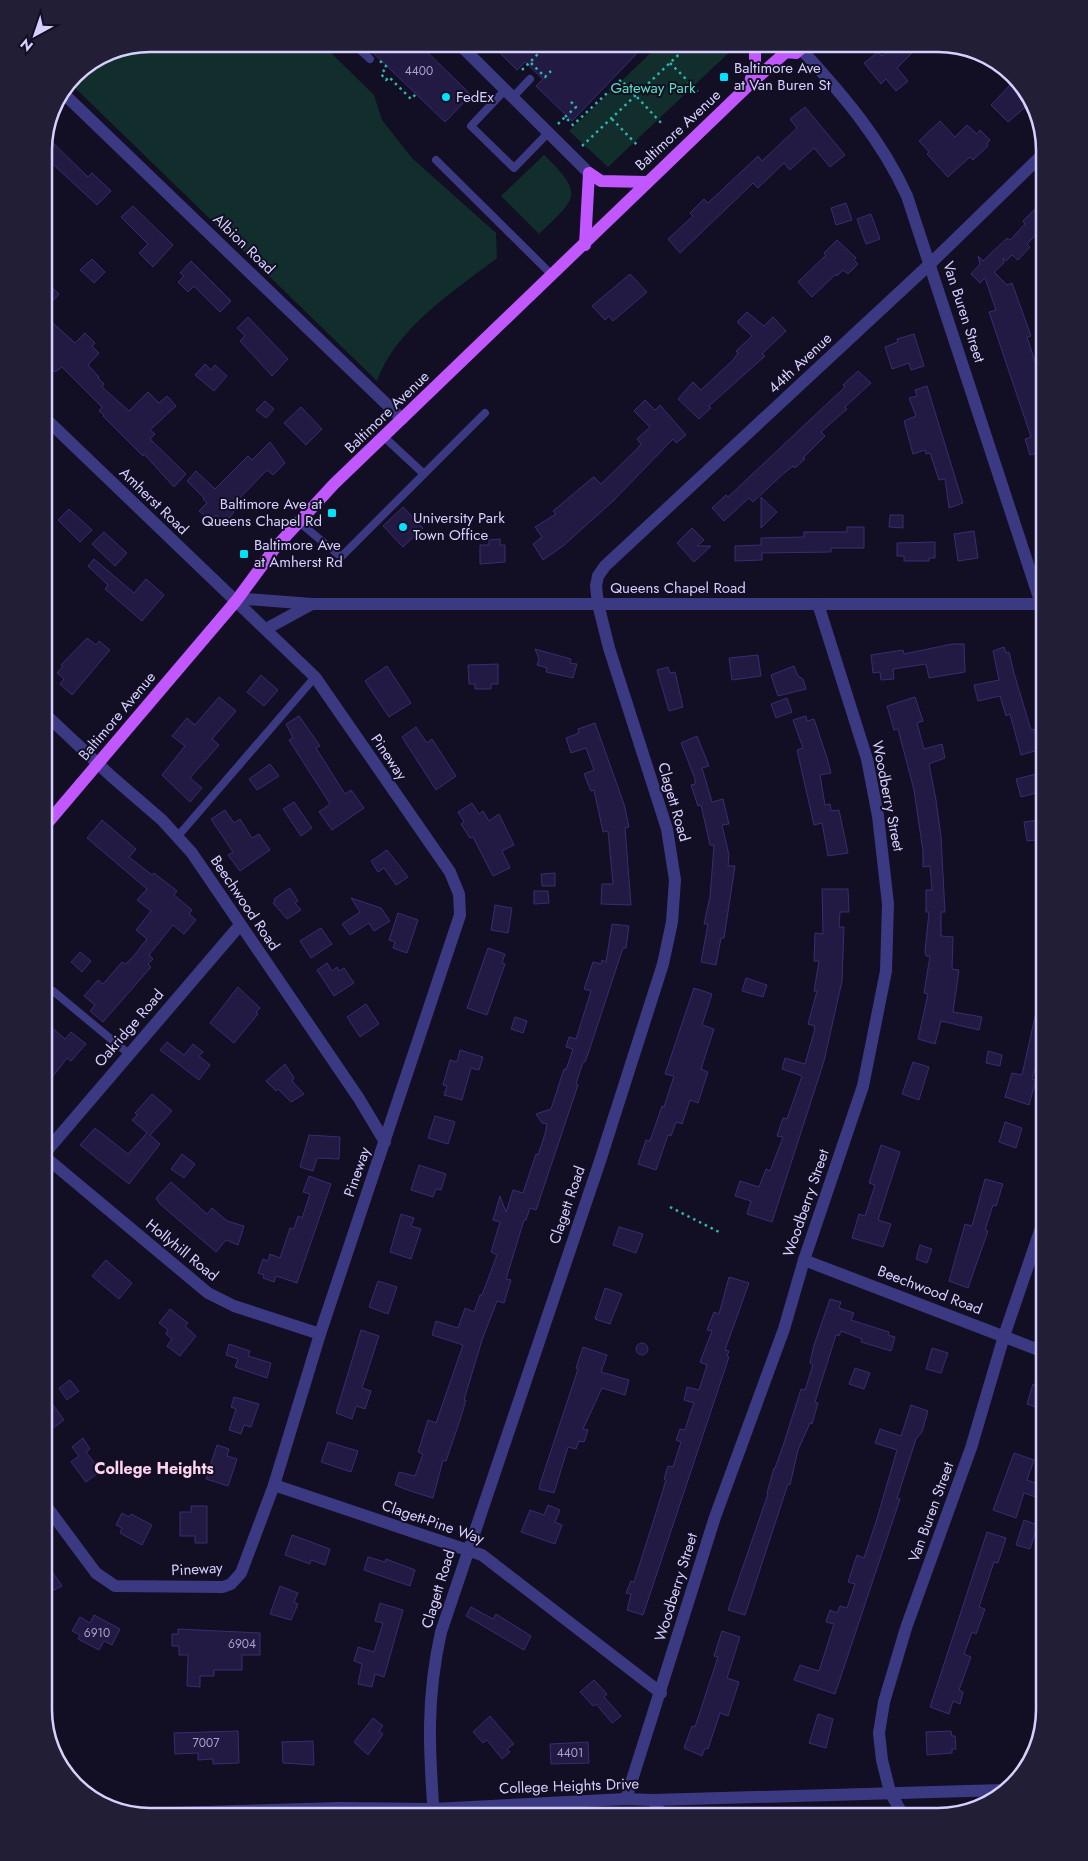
<svg xmlns="http://www.w3.org/2000/svg" width="1088" height="1861" viewBox="0 0 1088 1861" font-family="Jost,sans-serif">
	<style>
		.green { fill: #112d2c }
		.building { fill: #231a44; stroke: #3a2c70 }
		.lines { fill: none; stroke-linecap: round; stroke-linejoin: round }
		.path { stroke: #2eb5ae; stroke-width: 2.5; stroke-dasharray: 2.5 4; stroke-linecap: butt }
		.service { stroke: #3c3983; stroke-width: 8 }
		.minor { stroke: #3c3983; stroke-width: 12 }
		.primary { stroke: #c157ff; stroke-width: 12 }
		.poi-dot { fill: #00e1fb; stroke: #120e23; stroke-width: 2 }
		.labels { text-anchor: middle; stroke-width: 4; stroke-linejoin: round; paint-order: stroke }
		.number-label { font-size: 12px; fill: #a9a2d0 }
		.poi-label { font-size: 15px; fill: #d6d0ff; stroke: #120e23; text-anchor: start }
		.park-label { font-size: 15px; fill: #5be0bf; stroke: #120e23 }
		.street-label { font-size: 15px; fill: #d6d0ff; stroke: #120e23 }
		.neighbourhood-label { font-size: 16px; font-weight: bold; fill: #ffd2ee; stroke: #120e23 }
		.rim { fill: none; stroke: #d6d0ff; stroke-width: 2.5 }
	</style>
	<rect width="100%" height="100%" fill="#120e23"/>
	<g class="green">
		<path d="M151,44H322L374,95L382,120L412,158L496,233L497,258C453,292 397,327 377,381L70,83L75,75L110,52Z"/>
		<polygon points="660,44 738,44 608,167 569,131"/>
		<path d="M544,155C585,194 577,198 539,234L501,196Z"/>
	</g>
	<g class="building">
		<polygon points="364,44 419,44 471,95 445,122"/>
		<polygon points="491,44 646,44 572,121 536,86 543,79 525,62 517,70"/>
		<polygon points="894,44 921,44 897,68 908,81 896,91 886,79 881,84 864,63 878,52 882,56"/>
		<polygon points="1010,85 1029,104 1008,122 991,105"/>
		<polygon points="805,107 845,155 830,167 814,148 790,170 784,163 758,188 753,183 680,253 668,239 693,216 690,213 704,199 708,203 758,156 762,161 797,128 790,119"/>
		<polygon points="940,121 955,137 967,125 977,134 980,130 990,140 987,144 988,146 973,160 970,157 948,177 927,154 929,152 919,141"/>
		<polygon points="46,136 88,177 92,173 111,191 97,205 44,156"/>
		<polygon points="846,203 852,220 836,225 831,208"/>
		<polygon points="133,206 173,245 153,267 139,253 148,244 121,217"/>
		<polygon points="1036,208 1044,216 1044,227 1027,244 1030,247 1018,260 1012,255 1006,261 1003,258 1004,263 994,272 1007,285 1012,283 1031,336 1027,337 1041,380 1038,380 1044,399 1044,409 1040,410 1044,424 1044,451 1030,455 1025,439 1031,437 989,312 996,310 985,278 980,283 971,274 980,264 978,256 983,261 1007,238 1010,240 1025,224 1023,221"/>
		<polygon points="871,214 880,239 866,244 857,219"/>
		<polygon points="837,240 856,258 854,260 858,264 848,274 843,270 837,276 836,274 812,297 798,282 826,255 824,253"/>
		<polygon points="92,259 105,272 94,283 80,270"/>
		<polygon points="191,261 231,301 220,312 194,286 188,292 178,282 184,276 180,273"/>
		<polygon points="630,274 647,292 613,321 609,316 605,320 592,306"/>
		<polygon points="44,280 59,294 44,311"/>
		<polygon points="747,312 764,326 773,317 786,331 762,354 765,356 709,406 711,408 699,419 678,399 693,382 701,390 733,360 738,353 736,351 752,336 737,322"/>
		<polygon points="44,315 75,343 85,333 95,343 92,346 99,353 88,365 99,377 98,378 104,384 102,387 129,411 148,392 159,403 167,396 176,406 150,430 155,434 150,439 186,474 174,487 144,454 143,456 103,416 104,415 99,411 102,407 62,367 55,372 47,365 51,360 44,353"/>
		<polygon points="248,317 288,359 272,376 240,341 245,336 237,328"/>
		<polygon points="914,334 924,366 911,370 909,363 892,369 885,347 898,342 897,339"/>
		<polygon points="205,364 211,370 215,365 227,376 214,391 195,375"/>
		<polygon points="858,371 871,383 845,407 847,409 821,432 825,436 803,458 805,459 795,468 793,466 783,474 753,502 749,498 724,521 712,508 726,495 728,497 796,433 845,387 843,385"/>
		<polygon points="927,386 963,503 949,508 945,479 939,480 930,453 926,454 925,450 913,454 904,421 916,416 909,398 917,396 915,390"/>
		<polygon points="645,400 655,410 660,405 686,435 676,443 673,439 613,501 563,546 543,560 533,544 542,537 535,527 556,514 553,511 591,479 594,477 601,484 637,449 641,444 637,439 650,427 634,411"/>
		<polygon points="265,401 274,409 266,418 256,410"/>
		<polygon points="301,407 322,429 306,445 284,423"/>
		<polygon points="270,442 285,463 273,475 267,470 230,508 234,512 225,523 216,515 211,521 199,511 207,503 203,499 204,498 187,481 196,471 215,489 248,456 252,460"/>
		<polygon points="761,497 777,512 761,528"/>
		<polygon points="403,507 423,528 403,547 383,526"/>
		<polygon points="69,509 92,530 80,542 58,520"/>
		<polygon points="890,515 903,515 903,528 889,527"/>
		<polygon points="847,527 864,527 864,548 831,548 831,552 762,553 762,560 735,561 735,546 761,545 761,538 804,537 804,532 847,532"/>
		<polygon points="692,528 704,540 697,546 711,546 694,562 677,543"/>
		<polygon points="974,531 978,558 958,561 954,534"/>
		<polygon points="104,532 127,553 115,566 92,544"/>
		<polygon points="500,539 500,545 505,545 505,562 480,564 480,545 489,545 489,540"/>
		<polygon points="935,542 935,558 929,558 929,561 904,561 904,556 897,556 897,543"/>
		<polygon points="94,559 134,593 146,579 164,595 142,621 105,589 108,585 88,566"/>
		<polygon points="87,638 96,645 99,641 110,650 72,695 60,684 64,679 57,673 63,666 61,665"/>
		<polygon points="952,644 964,644 965,672 929,678 926,664 893,669 894,679 881,680 880,672 873,673 871,655 903,650 904,654"/>
		<polygon points="1004,647 1006,653 1009,652 1014,673 1031,730 1034,729 1037,740 1035,741 1038,750 1021,755 1010,714 1006,716 1000,696 978,701 974,685 999,680 993,651"/>
		<polygon points="535,649 571,659 570,663 577,664 573,678 546,672 547,668 537,665 539,659"/>
		<polygon points="758,655 761,676 732,680 729,658"/>
		<polygon points="498,664 498,684 491,684 491,689 475,689 475,684 469,684 468,665"/>
		<polygon points="387,666 411,703 389,717 365,681"/>
		<polygon points="794,666 798,676 803,679 806,689 778,696 771,675"/>
		<polygon points="668,667 670,673 675,672 683,707 669,711 657,670"/>
		<polygon points="261,675 278,690 264,706 247,692"/>
		<polygon points="219,697 236,711 212,739 219,745 190,778 202,788 190,802 162,775 185,746 172,736 187,718 195,725"/>
		<polygon points="915,697 923,721 917,723 924,749 942,744 945,758 929,764 936,800 941,837 945,912 941,912 941,936 953,937 952,969 959,970 953,1012 982,1017 979,1030 941,1021 935,1044 918,1039 928,994 924,993 930,956 926,956 925,951 929,912 926,912 926,890 932,890 930,866 923,867 923,851 914,790 898,729 894,730 887,706"/>
		<polygon points="787,698 792,712 776,718 771,704"/>
		<polygon points="299,716 320,746 316,748 345,794 351,790 364,808 332,830 319,812 330,804 289,740 293,738 286,724"/>
		<polygon points="806,716 807,721 814,719 827,758 831,773 820,775 825,805 830,804 831,811 839,810 848,853 828,856 822,823 814,825 797,750 803,748 793,720"/>
		<polygon points="595,723 624,804 629,827 625,828 631,905 601,904 602,884 613,884 608,831 603,832 594,790 591,791 584,774 594,770 586,748 571,753 566,738 579,733 578,729"/>
		<polygon points="416,727 427,743 432,739 456,776 436,790 402,737"/>
		<polygon points="697,736 709,766 702,768 712,802 723,799 729,824 722,825 729,855 728,866 735,866 724,938 721,938 716,965 701,962 708,924 704,924 710,897 714,845 710,845 701,805 698,806 691,785 695,784 695,779 681,743"/>
		<polygon points="270,764 279,776 257,790 249,779"/>
		<polygon points="1044,772 1044,791 1021,797 1016,779"/>
		<polygon points="294,802 312,828 301,836 283,809"/>
		<polygon points="472,803 479,814 483,811 489,821 499,814 514,845 502,851 510,868 493,876 473,837 470,838 461,824 464,822 458,812"/>
		<polygon points="225,810 234,823 240,819 252,838 259,834 270,850 240,871 228,855 233,852 211,819"/>
		<polygon points="1044,819 1044,839 1027,841 1024,822"/>
		<polygon points="102,820 136,849 129,857 152,875 154,873 177,891 174,895 192,910 189,914 196,920 184,934 173,925 149,955 153,959 148,964 151,967 103,1022 90,1011 95,1005 84,996 98,980 103,984 122,962 125,964 132,958 147,939 136,930 151,911 137,900 147,889 87,838"/>
		<polygon points="387,850 408,877 396,885 384,868 378,872 371,861"/>
		<polygon points="555,873 555,886 542,886 541,874"/>
		<polygon points="290,888 298,901 295,903 301,910 287,919 273,903 275,901 274,899"/>
		<polygon points="822,889 848,889 849,912 840,912 839,927 844,927 842,981 824,1061 772,1222 747,1214 751,1201 735,1196 740,1181 759,1187 766,1169 770,1171 783,1137 777,1136 783,1118 787,1119 802,1076 782,1069 785,1058 805,1064 814,1032 815,1026 808,1024 817,991 814,991 819,961 814,961 815,933 823,934"/>
		<polygon points="534,891 548,891 549,903 534,904"/>
		<polygon points="351,898 381,908 390,921 374,931 369,923 350,935 342,924 360,912"/>
		<polygon points="495,905 512,908 508,933 491,930"/>
		<polygon points="398,913 418,920 407,953 393,948 395,942 389,940"/>
		<polygon points="612,924 629,926 626,948 623,948 588,1054 585,1062 583,1062 576,1084 578,1085 536,1210 530,1208 526,1220 524,1220 506,1279 511,1280 504,1303 497,1301 482,1340 464,1400 466,1400 459,1423 446,1461 443,1460 433,1498 410,1491 395,1485 399,1472 415,1476 423,1454 418,1452 428,1420 436,1423 463,1345 432,1335 436,1321 458,1328 465,1308 474,1312 480,1295 482,1295 497,1255 491,1252 500,1222 493,1220 500,1196 506,1212 513,1190 523,1193 536,1154 538,1155 545,1134 547,1124 542,1123 536,1114 551,1109 564,1069 566,1070 573,1049 566,1047 569,1037 576,1039 591,991 584,989 593,962 601,964 602,960 606,962"/>
		<polygon points="321,928 332,944 311,958 300,941"/>
		<polygon points="488,948 505,954 502,963 505,964 487,1015 467,1008"/>
		<polygon points="80,952 91,961 82,972 71,962"/>
		<polygon points="327,963 332,971 337,967 339,971 344,968 354,983 334,996 317,970"/>
		<polygon points="746,978 767,985 763,997 742,991"/>
		<polygon points="238,987 260,1008 256,1012 258,1014 234,1043 210,1023"/>
		<polygon points="694,988 712,994 702,1025 714,1029 701,1069 708,1072 698,1103 690,1100 682,1124 676,1122 671,1136 668,1135 656,1170 638,1164 646,1140 650,1141 662,1106 664,1107 674,1076 665,1074"/>
		<polygon points="1039,999 1044,1000 1044,1054 1040,1053 1032,1079 1036,1080 1029,1105 1005,1097 1012,1073 1022,1075"/>
		<polygon points="366,1004 379,1024 360,1037 347,1017"/>
		<polygon points="515,1017 527,1021 523,1033 511,1029"/>
		<polygon points="44,1021 65,1039 71,1032 86,1044 71,1061 67,1058 44,1088"/>
		<polygon points="167,1042 184,1055 193,1044 203,1052 199,1056 210,1065 199,1080 160,1050"/>
		<polygon points="460,1050 483,1057 479,1070 471,1068 462,1100 444,1095 447,1086 443,1085 450,1060 457,1062"/>
		<polygon points="988,1051 1002,1055 1000,1066 986,1063"/>
		<polygon points="913,1062 929,1067 919,1100 902,1094"/>
		<polygon points="285,1064 294,1078 292,1081 304,1094 291,1102 278,1089 276,1091 266,1081"/>
		<polygon points="152,1094 172,1111 150,1135 160,1144 129,1184 80,1145 95,1128 128,1154 147,1133 132,1120 137,1115 135,1113"/>
		<polygon points="435,1116 455,1122 448,1144 428,1138"/>
		<polygon points="1005,1122 1022,1128 1016,1148 999,1142"/>
		<polygon points="309,1135 340,1137 339,1159 317,1158 313,1171 300,1167"/>
		<polygon points="881,1145 900,1152 878,1220 891,1224 883,1247 852,1238 859,1214 865,1216 875,1185 869,1183"/>
		<polygon points="182,1154 195,1164 184,1178 171,1169"/>
		<polygon points="419,1165 446,1174 441,1190 436,1189 433,1197 411,1190"/>
		<polygon points="309,1176 331,1184 297,1283 276,1276 274,1282 263,1278 264,1275 258,1273 263,1259 268,1261 270,1254 280,1258 290,1228 294,1229 298,1216 302,1218 310,1194 303,1192"/>
		<polygon points="985,1179 1003,1184 996,1206 993,1205 985,1230 988,1231 968,1288 949,1281 965,1224 972,1226"/>
		<polygon points="171,1182 207,1214 212,1208 227,1221 244,1226 238,1245 226,1240 216,1252 160,1204 156,1198"/>
		<polygon points="401,1214 414,1218 411,1226 421,1229 411,1259 390,1252"/>
		<polygon points="619,1227 643,1234 636,1253 613,1245"/>
		<polygon points="920,1245 932,1249 927,1263 916,1259"/>
		<polygon points="106,1260 132,1283 119,1299 92,1276"/>
		<polygon points="729,1277 749,1283 725,1350 729,1351 727,1356 729,1357 643,1615 627,1610 631,1594 626,1593 631,1581 634,1582 654,1519 666,1480 664,1479 668,1466 673,1467 681,1442 676,1440 680,1429 685,1430 690,1414 694,1403 684,1400 687,1387 699,1390 707,1365 700,1362 712,1331 707,1330 714,1312 719,1314"/>
		<polygon points="378,1281 397,1287 388,1314 369,1307"/>
		<polygon points="605,1288 622,1294 610,1324 595,1319"/>
		<polygon points="830,1299 841,1302 839,1308 854,1313 851,1320 889,1332 888,1335 895,1337 891,1351 861,1342 862,1339 841,1331 839,1336 836,1335 815,1402 818,1403 812,1424 810,1423 798,1450 790,1485 788,1484 745,1615 728,1610 768,1494 767,1493 774,1468 775,1468 783,1446 801,1389 805,1390 813,1365 810,1363 814,1345"/>
		<polygon points="170,1309 188,1323 185,1326 196,1336 180,1356 167,1346 172,1339 166,1334 168,1330 159,1323"/>
		<polygon points="361,1330 379,1336 362,1388 371,1391 365,1409 356,1406 352,1419 336,1413"/>
		<circle cx="642" cy="1349" r="6"/>
		<polygon points="229,1344 250,1351 248,1356 271,1363 267,1378 235,1367 238,1359 226,1355"/>
		<polygon points="583,1347 607,1355 601,1372 629,1380 625,1395 602,1388 583,1429 588,1430 584,1442 579,1441 576,1449 568,1447 554,1493 539,1489 541,1481 578,1369 576,1368"/>
		<polygon points="932,1348 948,1353 941,1373 926,1369"/>
		<polygon points="855,1368 870,1373 864,1389 849,1384"/>
		<polygon points="70,1380 79,1391 67,1400 59,1388"/>
		<polygon points="1033,1384 1044,1387 1044,1410 1027,1404"/>
		<polygon points="234,1397 259,1404 251,1427 244,1425 241,1434 229,1430 236,1409 231,1407"/>
		<polygon points="51,1402 64,1420 49,1431 44,1424 44,1407"/>
		<polygon points="911,1405 928,1411 922,1432 916,1439 897,1498 900,1499 835,1694 794,1680 800,1665 819,1671 834,1624 826,1622 830,1610 837,1613 840,1606 847,1608 855,1584 848,1582 857,1555 864,1558 876,1522 897,1450 875,1443 880,1429 901,1436"/>
		<polygon points="83,1438 90,1449 86,1452 101,1471 86,1482 71,1462 79,1456 72,1447"/>
		<polygon points="328,1442 358,1451 351,1472 321,1462"/>
		<polygon points="217,1445 229,1449 227,1456 237,1459 228,1486 206,1479"/>
		<polygon points="1014,1453 1034,1460 1027,1480 1044,1486 1044,1500 1024,1493 1016,1518 993,1510"/>
		<polygon points="548,1505 560,1510 555,1522 562,1525 555,1544 521,1532 530,1510 544,1515"/>
		<polygon points="191,1506 207,1506 207,1543 195,1543 195,1536 180,1536 180,1512 191,1512"/>
		<polygon points="122,1513 129,1517 131,1514 152,1525 142,1545 120,1533 122,1528 116,1525"/>
		<polygon points="1024,1520 1038,1525 1030,1549 1016,1545"/>
		<polygon points="987,1532 1006,1538 998,1563 994,1562 979,1607 985,1609 976,1634 972,1632 964,1654 971,1657 959,1690 963,1692 960,1704 953,1701 949,1714 930,1707"/>
		<polygon points="292,1535 330,1549 325,1565 311,1560 310,1564 285,1555"/>
		<polygon points="368,1557 385,1562 386,1559 415,1570 410,1586 364,1570"/>
		<polygon points="44,1560 62,1586 44,1595"/>
		<polygon points="280,1586 298,1593 294,1602 298,1604 291,1620 270,1614"/>
		<polygon points="380,1603 403,1610 384,1677 375,1674 372,1687 358,1684 362,1664 354,1661 358,1647 374,1652 383,1623 375,1621"/>
		<polygon points="471,1607 493,1619 496,1614 531,1636 524,1650 466,1616"/>
		<polygon points="94,1615 120,1629 112,1645 104,1641 99,1650 78,1639 80,1635 72,1631 80,1617 90,1623"/>
		<polygon points="178,1629 260,1633 260,1655 242,1655 242,1670 214,1670 214,1676 200,1676 200,1687 187,1686 188,1655 179,1655 179,1646 172,1646 172,1634 178,1634"/>
		<polygon points="722,1631 740,1637 727,1678 739,1682 728,1716 720,1713 708,1749 705,1748 702,1756 684,1748 692,1726 695,1727 718,1657 714,1656"/>
		<polygon points="594,1680 607,1694 604,1697 621,1716 612,1723 596,1704 593,1706 580,1692"/>
		<polygon points="818,1714 833,1719 826,1748 809,1743"/>
		<polygon points="490,1716 514,1744 507,1749 510,1752 502,1759 487,1740 483,1743 473,1732"/>
		<polygon points="373,1718 383,1726 379,1731 383,1734 368,1755 354,1742"/>
		<polygon points="238,1731 239,1763 213,1764 213,1759 198,1760 198,1753 175,1754 174,1733"/>
		<polygon points="951,1731 952,1736 955,1736 956,1749 952,1749 952,1753 927,1755 926,1732"/>
		<polygon points="313,1741 314,1765 283,1763 282,1742"/>
		<polygon points="588,1742 589,1763 551,1764 550,1744"/>
	</g>
	<g class="lines">
		<g class="path">
			<polyline points="380,61 387,67 381,74 386,80 389,77 411,99 416,94"/>
			<polyline points="531,63 545,77 551,71"/>
			<polyline points="670,63 698,91"/>
			<polyline points="522,70 548,44"/>
			<polyline points="475,95 481,101"/>
			<polyline points="565,117 576,107 569,100"/>
			<polyline points="612,119 639,147"/>
			<polyline points="558,124 565,117 573,125 621,80 663,125"/>
			<polyline points="582,146 690,44"/>
			<polyline points="670,1207 721,1233"/>
		</g>
		<g class="service">
			<polyline points="354,44 370,59"/>
			<polyline points="505,90 471,126 514,168 548,133"/>
			<polyline points="513,97 530,79"/>
			<polyline points="436,160 553,276"/>
			<polyline points="383,436 424,474"/>
			<polyline points="299,522 341,557 485,413"/>
			<polyline points="178,836 315,677"/>
			<polyline points="44,1002 53,991 129,1054"/>
		</g>
		<g class="minor">
			<polyline points="459,44 589,173"/>
			<path d="M801,49C843,95 881,139 907,196L1043,610"/>
			<polyline points="63,93 402,419"/>
			<polyline points="236,601 246,599 312,604 1044,604"/>
			<polyline points="266,629 310,605"/>
			<polyline points="44,713 111,776 162,820 192,853 358,1097 385,1142"/>
			<polyline points="44,1154 240,925"/>
			<polyline points="44,1156 208,1293 234,1306 320,1334"/>
			<polyline points="804,1260 1044,1352"/>
			<polyline points="274,1485 482,1555 661,1693"/>
			<polyline points="44,1503 96,1573 115,1586 223,1587 231,1584 241,1573 274,1485 320,1334 460,915 459,894 450,872 315,677 44,417"/>
			<polyline points="626,1799 715,1517 784,1329 804,1260 863,1086 886,971 888,904 878,816 867,759 818,604"/>
			<polyline points="653,1800 663,1817"/>
			<polyline points="136,1814 340,1808 433,1809 626,1799 653,1800 1003,1790"/>
			<path d="M434,1817C429,1750 426,1699 441,1632L600,1161L663,964L672,922L675,880L667,829L609,648L598,604L596,586L598,576L605,566L931,263L1044,153"/>
			<polyline points="904,1817 890,1792 882,1760 879,1733 884,1702 906,1628 971,1448 1004,1336 1044,1219"/>
		</g>
		<g class="primary">
			<polyline points="749,85 755,66 755,44"/>
			<polyline points="585,245 589,173 601,181 647,182"/>
			<polyline points="44,827 236,601 275,548 334,484 749,85 786,52 796,53 806,44"/>
		</g>
	</g>
	<g class="poi-dot">
		<rect x="719" y="72" width="10" height="10" rx="2.5"/>
		<circle cx="446" cy="97" r="5"/>
		<rect x="327" y="508" width="10" height="10" rx="2.5"/>
		<circle cx="403" cy="527" r="5"/>
		<rect x="239" y="549" width="10" height="10" rx="2.5"/>
	</g>
	<g class="labels">
		<g class="number-label">
			<text x="419" y="75">4400</text>
			<text x="97" y="1637">6910</text>
			<text x="242" y="1648">6904</text>
			<text x="206" y="1747">7007</text>
			<text x="570" y="1757">4401</text>
		</g>
		<g class="poi-label">
			<text x="734" y="73">Baltimore Ave<tspan x="734" dy="17">at Van Buren St</tspan></text>
			<text x="456" y="102">FedEx</text>
			<text x="322" y="509" text-anchor="end">Baltimore Ave at<tspan x="322" dy="17">Queens Chapel Rd</tspan></text>
			<text x="413" y="523">University Park<tspan x="413" dy="17">Town Office</tspan></text>
			<text x="254" y="550">Baltimore Ave<tspan x="254" dy="17">at Amherst Rd</tspan></text>
		</g>
		<g class="park-label">
			<text x="653" y="93">Gateway Park</text>
		</g>
		<g class="street-label">
			<text transform="translate(678 130) rotate(-43)" y="5">Baltimore Avenue</text>
			<text transform="translate(244 244) rotate(44)" y="5">Albion Road</text>
			<text transform="translate(964 312) rotate(72)" y="5">Van Buren Street</text>
			<text transform="translate(800 363) rotate(-43)" y="5">44th Avenue</text>
			<text transform="translate(387 412) rotate(-44)" y="5">Baltimore Avenue</text>
			<text transform="translate(154 501) rotate(44)" y="5">Amherst Road</text>
			<text x="678" y="593">Queens Chapel Road</text>
			<text transform="translate(117 716) rotate(-50)" y="5">Baltimore Avenue</text>
			<text transform="translate(389 757) rotate(56)" y="5">Pineway</text>
			<text transform="translate(888 796) rotate(79)" y="5">Woodberry Street</text>
			<text transform="translate(674 802) rotate(74)" y="5">Clagett Road</text>
			<text transform="translate(245 903) rotate(56)" y="5">Beechwood Road</text>
			<text transform="translate(129 1028) rotate(-49)" y="5">Oakridge Road</text>
			<text transform="translate(357 1172) rotate(-71)" y="5">Pineway</text>
			<text transform="translate(806 1203) rotate(-71)" y="5">Woodberry Street</text>
			<text transform="translate(567 1205) rotate(-71)" y="5">Clagett Road</text>
			<text transform="translate(182 1250) rotate(39)" y="5">Hollyhill Road</text>
			<text transform="translate(930 1290) rotate(21)" y="5">Beechwood Road</text>
			<text transform="translate(931 1512) rotate(-70)" y="5">Van Buren Street</text>
			<text transform="translate(433 1522) rotate(19)" y="5">Clagett-Pine Way</text>
			<text transform="translate(197 1569) rotate(-3)" y="5">Pineway</text>
			<text transform="translate(676 1587) rotate(-73)" y="5">Woodberry Street</text>
			<text transform="translate(438 1589) rotate(-73)" y="5">Clagett Road</text>
			<text transform="translate(569 1786) rotate(-2)" y="5">College Heights Drive</text>
		</g>
		<g class="neighbourhood-label">
			<text x="154" y="1474">College Heights</text>
		</g>
	</g>
	<path d="M0 0H1088V1861H0ZM150 52H938A98 98 0 0 1 1036 150V1710A98 98 0 0 1 938 1808H150A98 98 0 0 1 52 1710V150A98 98 0 0 1 150 52Z" fill="#221e35" fill-rule="evenodd"/>
	<path class="rim" d="M150 52H938A98 98 0 0 1 1036 150V1710A98 98 0 0 1 938 1808H150A98 98 0 0 1 52 1710V150A98 98 0 0 1 150 52Z"/>
	<g transform="translate(35 35) rotate(220)" stroke="#120e23" stroke-width="4" paint-order="stroke">
	<path d="M0-4L9 19L0 12L-9 19Z" fill="#d6d0ff"/>
	<text y="-8" font-size="14" font-weight="bold" text-anchor="middle" fill="#d6d0ff">N</text>
	</g>
</svg>
